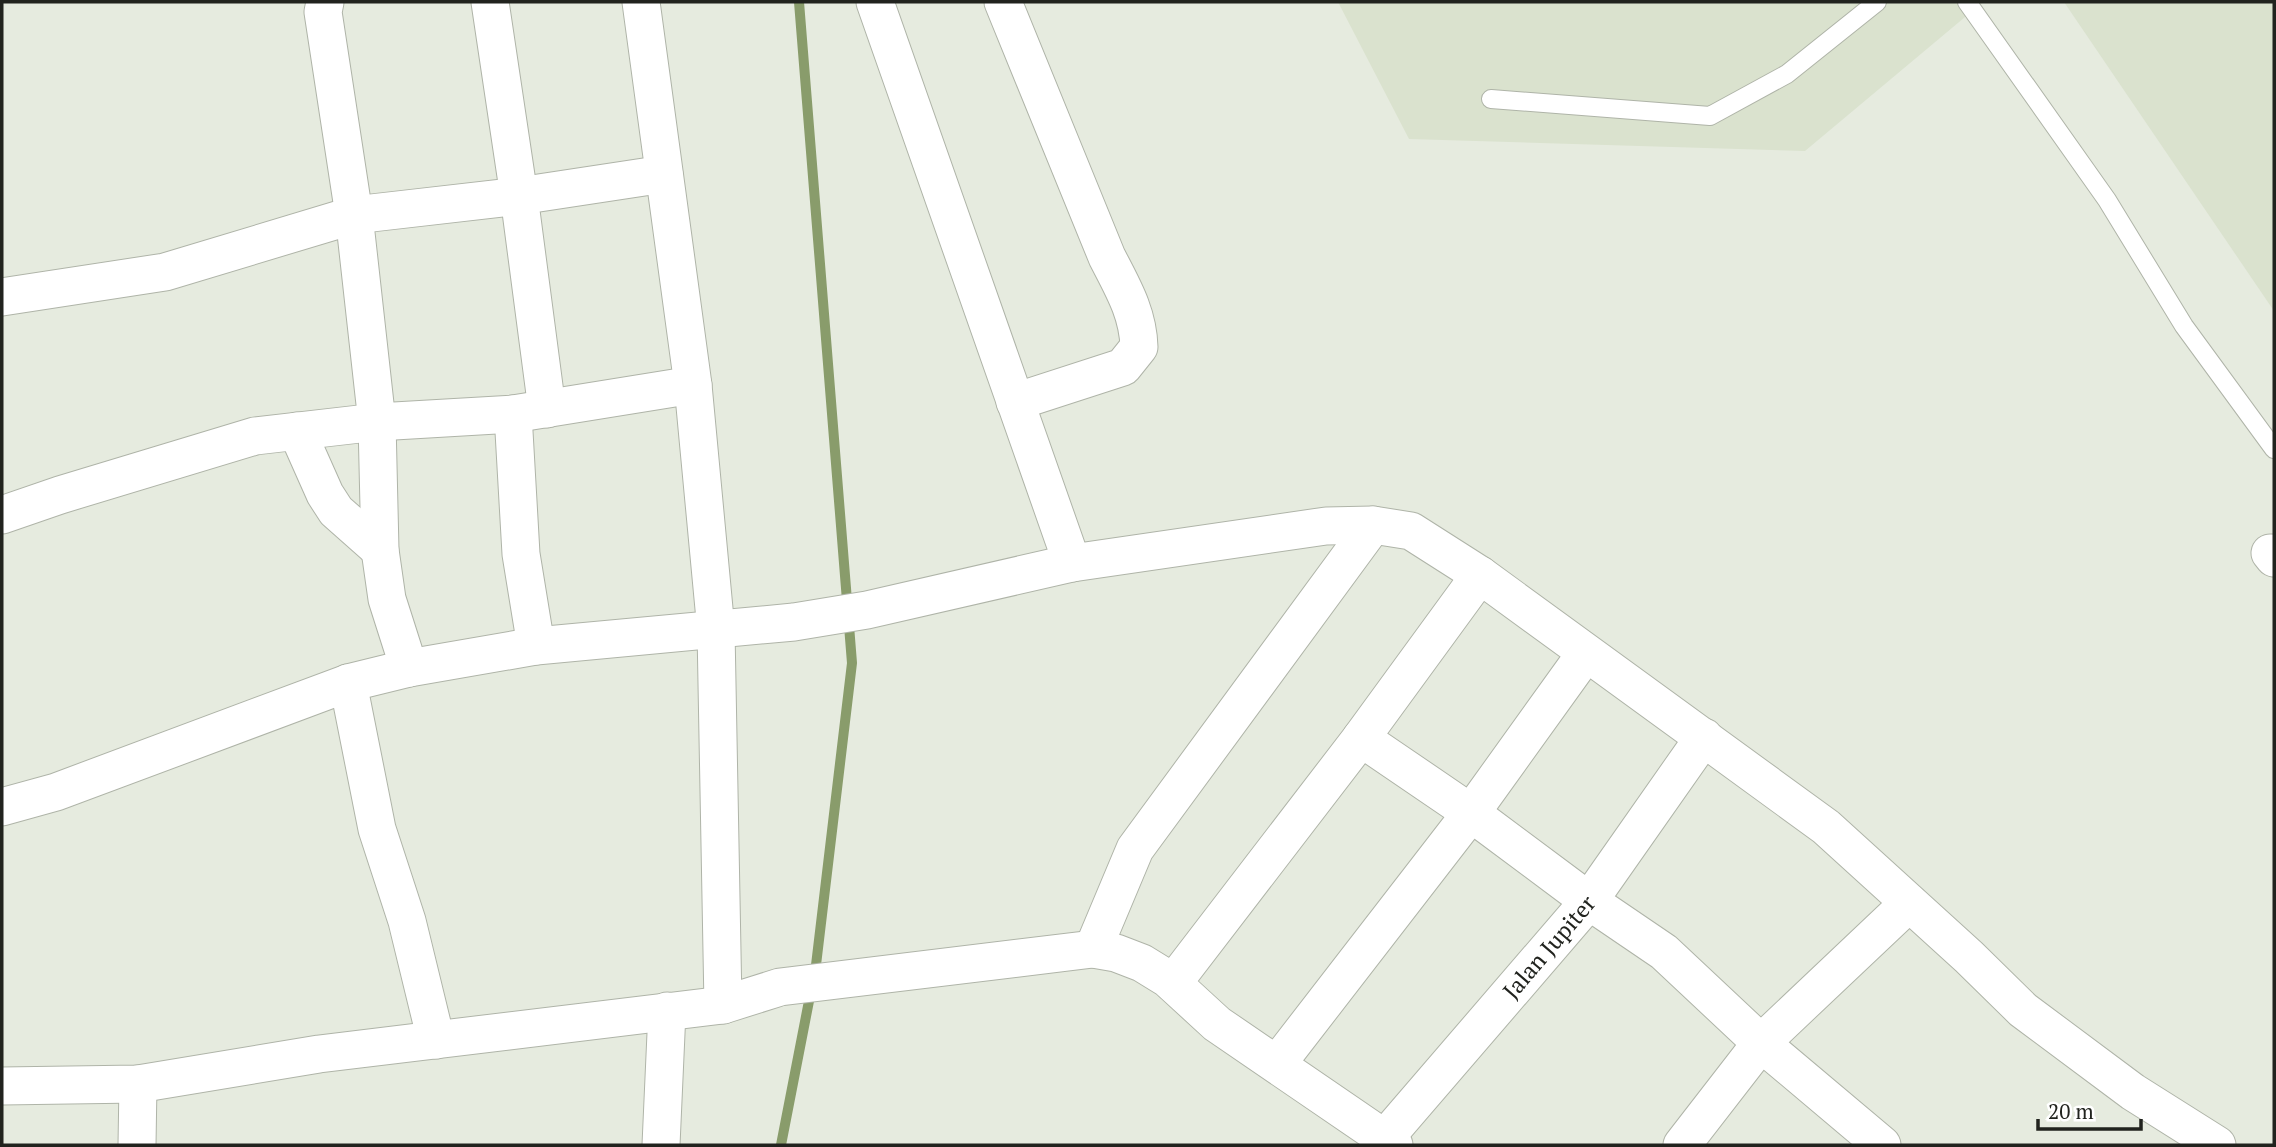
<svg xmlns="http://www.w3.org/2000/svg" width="2276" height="1147" viewBox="0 0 2276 1147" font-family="'PT Serif',serif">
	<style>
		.built { fill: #dae2ce }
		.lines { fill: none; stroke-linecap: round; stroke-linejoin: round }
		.stream { stroke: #899c6b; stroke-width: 10 }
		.service-casing { stroke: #afb4a8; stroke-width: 20 }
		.minor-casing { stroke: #afb4a8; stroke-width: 39 }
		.service { stroke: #fff; stroke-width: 18 }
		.minor { stroke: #fff; stroke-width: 37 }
		.labels { text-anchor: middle; stroke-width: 5; stroke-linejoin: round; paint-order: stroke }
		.street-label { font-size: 23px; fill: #21231e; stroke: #fff }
	</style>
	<rect width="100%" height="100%" fill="#e6ebdf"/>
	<g class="built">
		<polygon points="1338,2 1983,2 1805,151 1409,139"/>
		<polygon points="2064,2 2274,2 2274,311"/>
	</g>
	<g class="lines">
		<polyline class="stream" points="781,1145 816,965 852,663 799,2"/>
		<g class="service-casing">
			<g id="service">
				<polyline points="1967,2 2107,200 2184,326 2274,449"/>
				<polyline points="1491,99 1710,116 1787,74 1877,2"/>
			</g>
		</g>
		<g class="minor-casing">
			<g id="minor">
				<polyline points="325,2 323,12 354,215 377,422 380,550 387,599 409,668"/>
				<polyline points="490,2 519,196 547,409"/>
				<polyline points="641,2 693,385 716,630 723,1005"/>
				<polyline points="875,2 1072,563"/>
				<path d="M1003,2L1107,257C1123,288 1138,313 1139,347L1123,367L1015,402"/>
				<polyline points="2,297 165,272 354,215 519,196 664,174"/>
				<polyline points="513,414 521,554 536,646"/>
				<polyline points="297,431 325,494 336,511 380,550"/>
				<polyline points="2,515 60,495 255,436 377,422 513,414 693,385"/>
				<polyline points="2270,553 2274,558"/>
				<polyline points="348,683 377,829 407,921 436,1040"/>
				<polyline points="1361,738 1471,813 1589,901 1664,952 1761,1043 1882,1145"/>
				<polyline points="2,807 56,792 348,683 409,668 536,646 794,622 867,610 1072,563 1326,526 1373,525 1411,531 1480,575 1826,827 1969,957 2023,1010 2133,1092 2217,1145"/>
				<polyline points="1093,949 1135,849 1373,525"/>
				<polyline points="1173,983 1361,738 1480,575"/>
				<polyline points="1277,1064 1471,813 1586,653"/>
				<polyline points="2,1086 138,1084 319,1054 723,1005 780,987 1093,949 1116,953 1142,963 1168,979 1217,1024 1394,1145"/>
				<polyline points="137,1145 138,1084"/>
				<polyline points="661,1145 667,1011"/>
				<path id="s1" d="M1379,1145L1589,901L1704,737"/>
				<polyline points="1682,1145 1761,1043 1909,903"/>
			</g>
		</g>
		<use href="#service" class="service"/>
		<use href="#minor" class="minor"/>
	</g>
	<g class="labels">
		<g class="street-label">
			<text dy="8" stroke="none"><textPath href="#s1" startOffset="261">Jalan Jupiter</textPath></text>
		</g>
	</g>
	<rect width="2276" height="1147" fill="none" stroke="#21231e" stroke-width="7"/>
	<path d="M2038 1119v10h103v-10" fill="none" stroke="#21231e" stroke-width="3.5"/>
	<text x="2048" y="1119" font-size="21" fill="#21231e" stroke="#ffffff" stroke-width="5" paint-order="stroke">20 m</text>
</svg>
